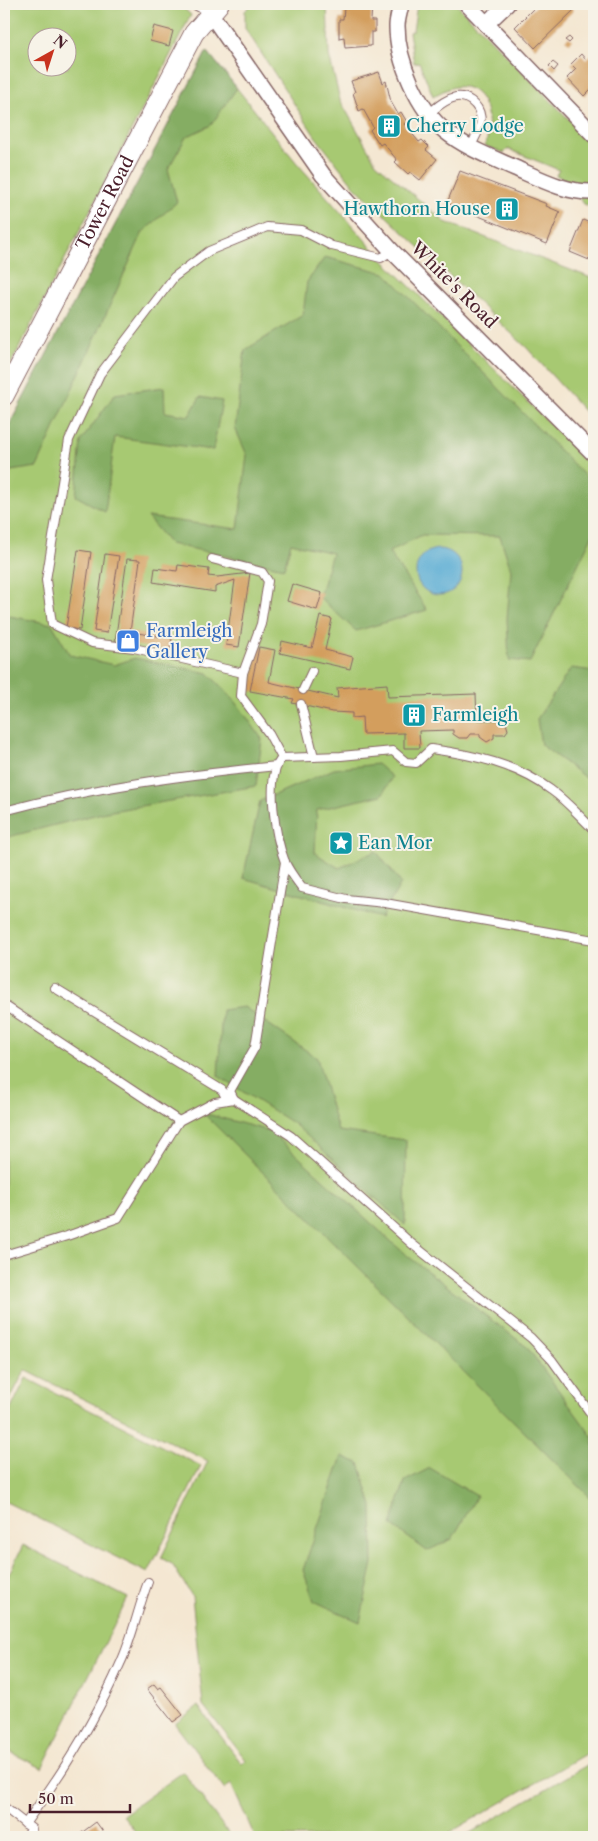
<svg xmlns="http://www.w3.org/2000/svg" width="598" height="1841" viewBox="0 0 598 1841" font-family="'Libre Caslon Text',serif">
	<style>
		.green { fill: #a7c972; stroke: #78744e; fill-rule: evenodd }
		.forest { fill: #85ad64; stroke: #686648 }
		.water { fill: #58acd4; stroke: #516680 }
		.building { fill: #d39e5d }
		.lines { fill: none; stroke-linecap: round; stroke-linejoin: round }
		.service-casing { stroke: #866565; stroke-width: 10 }
		.minor-casing { stroke: #866565; stroke-width: 18 }
		.tertiary-casing { stroke: #866565; stroke-width: 21 }
		.service { stroke: #fff; stroke-width: 8 }
		.minor { stroke: #fff; stroke-width: 15 }
		.tertiary { stroke: #fff; stroke-width: 19 }
		.labels { text-anchor: middle; stroke-width: 4; stroke-linejoin: round; paint-order: stroke }
		.culture-label { font-size: 18px; fill: #0d838f; stroke: #f7f3e8; text-anchor: start }
		.street-label { font-size: 18px; fill: #4a1f2b; stroke: #f7f3e8 }
		.shop-label { font-size: 18px; fill: #366cbe; stroke: #f7f3e8; text-anchor: start }
	</style>
	<rect width="100%" height="100%" fill="#f7f3e8"/>
	<filter id="ink" filterUnits="userSpaceOnUse"><feTurbulence type="fractalNoise" baseFrequency=".02" numOctaves="2"/><feDisplacementMap in="SourceGraphic" scale="10" xChannelSelector="R" yChannelSelector="G"/><feConvolveMatrix kernelMatrix="1 2 1 2 8 2 1 2 1" color-interpolation-filters="sRGB"/></filter>
	<filter id="wash" filterUnits="userSpaceOnUse"><feTurbulence type="fractalNoise" baseFrequency=".0096" numOctaves="4" result="noise"/><feDisplacementMap in="SourceGraphic" scale="20" xChannelSelector="R" yChannelSelector="G"/><feGaussianBlur stdDeviation="1.12" result="paint"/><feColorMatrix in="noise" values="0 0 0 0 0 0 0 0 0 0 0 0 0 0 0 0 0 1.4 0 .05"/><feComposite in="paint" operator="in"/></filter>
	<g filter="url(#wash)">
		<rect width="100%" height="100%" fill="#f4e7d2"/>
		<g class="green">
			<path d="M4,4H179L191,15L4,377ZM38,38H68V68H38Z"/>
			<polygon points="252,4 327,4 329,55 340,100 376,163 445,222 594,279 594,422 527,348 355,187 315,136 245,28 245,11"/>
			<path d="M417,4H456L594,145V208L584,204L568,181L556,175L559,170L508,149L504,153L485,146C494,124 486,82 455,87C448,88 440,93 433,96L419,62L414,63L409,32L413,31Z"/>
			<polygon points="207,51 296,162 381,258 594,467 594,1749 442,1837 255,1837 231,1784 224,1789 175,1724 198,1706 242,1764 246,1760 203,1705 192,1596 172,1564 161,1558 208,1461 25,1370 4,1411 4,435"/>
			<polygon points="26,1378 201,1466 148,1573 4,1501 4,1423"/>
			<polygon points="23,1545 128,1598 42,1768 4,1749 4,1584"/>
			<polygon points="594,1761 594,1837 463,1837"/>
			<polygon points="183,1772 231,1837 139,1837 123,1815"/>
		</g>
		<g class="forest">
			<polygon points="207,51 237,88 211,125 186,137 168,169 177,202 143,232 37,467 4,472 4,435"/>
			<polygon points="325,257 385,273 594,485 594,532 530,662 509,660 507,619 511,570 500,536 422,535 389,552 427,610 356,631 319,597 332,553 291,543 284,568 170,544 147,517 238,529 247,455 235,428 245,350 303,315 307,282"/>
			<polygon points="164,387 165,412 189,416 200,397 222,401 213,450 115,437 105,512 76,496 81,441 115,394"/>
			<polygon points="4,615 52,624 70,655 114,665 135,658 208,673 236,702 262,739 256,786 106,812 4,838"/>
			<polygon points="571,668 594,671 594,784 541,745 537,719"/>
			<polygon points="377,764 392,777 382,795 317,810 315,853 339,868 376,851 401,883 381,918 243,878 260,801 334,769"/>
			<polygon points="244,1007 317,1058 338,1131 406,1140 405,1225 294,1124 218,1076 222,1010"/>
			<polygon points="203,1113 270,1131 405,1254 527,1347 594,1439 594,1501"/>
			<polygon points="342,1456 359,1463 372,1506 373,1563 360,1622 314,1601 303,1570"/>
			<polygon points="430,1468 477,1496 452,1539 427,1551 391,1525 405,1481"/>
		</g>
		<circle class="water" cx="439" cy="572" r="23"/>
		<g id="blocks">
			<g class="building">
				<polygon points="340,4 372,4 371,21 375,21 375,32 371,32 371,46 345,48 344,37 339,38 339,19 343,19 344,8 340,8"/>
				<polygon points="538,4 568,4 574,10 535,48 515,27"/>
				<polygon points="154,26 173,31 169,46 150,41"/>
				<polygon points="569,37 572,40 569,43 565,40"/>
				<polygon points="594,52 594,86 584,96 567,78 576,69 571,64 581,54 586,60"/>
				<polygon points="553,62 558,66 554,71 549,66"/>
				<polygon points="379,72 383,83 386,81 391,102 398,114 401,112 407,122 404,124 419,142 422,140 429,147 426,150 437,159 420,180 410,172 408,174 395,162 397,160 383,143 380,145 370,130 373,127 363,109 359,111 353,93 355,92 351,81"/>
				<polygon points="460,171 547,204 546,206 560,212 547,244 447,203"/>
				<polygon points="583,220 594,225 594,262 570,252"/>
				<polygon points="78,550 91,552 80,630 66,628"/>
				<polygon points="105,554 119,556 107,633 94,631"/>
				<polygon points="127,559 140,560 130,632 172,638 170,651 115,642"/>
				<polygon points="178,565 209,569 208,576 217,577 250,573 239,647 226,645 235,580 215,587 215,592 153,582 155,568 177,571"/>
				<polygon points="292,584 322,593 317,610 287,601"/>
				<polygon points="320,616 332,619 325,650 353,657 350,669 280,653 282,641 312,648"/>
				<polygon points="259,647 275,650 269,682 338,698 337,688 387,684 388,697 476,694 477,720 501,720 506,723 508,730 505,734 494,734 494,738 487,742 480,737 480,734 470,734 467,738 459,738 453,734 453,730 419,731 420,748 404,748 404,733 363,734 362,717 352,718 352,713 332,712 292,703 294,699 250,691"/>
				<polygon points="154,1684 158,1689 161,1687 183,1715 173,1722 147,1689"/>
				<polygon points="96,1822 107,1837 76,1837"/>
			</g>
		</g>
	</g>
	<g filter="url(#ink)">
		<use href="#blocks" fill-opacity="0" stroke="#866565" stroke-width="1"/>
		<g class="lines">
			<g class="service-casing">
				<g id="service">
					<polyline points="193,4 210,13"/>
					<path d="M428,114C436,108 445,99 456,97C461,96 467,98 471,101C485,112 482,126 474,140"/>
					<polyline points="212,559 262,572 268,581 261,624 243,673 241,696 269,734 282,758"/>
					<polyline points="243,673 134,648 92,643 52,624 46,580 69,440 100,374 174,277 209,251 267,227 301,230 332,246 381,258 392,251"/>
					<polyline points="303,690 312,671"/>
					<polyline points="301,704 314,757"/>
					<path d="M4,811C93,787 185,775 277,766"/>
					<path d="M594,830C580,817 567,801 551,790C516,764 474,755 431,749L416,763L406,762L393,751L341,756L282,758C264,777 276,839 285,862C289,871 296,880 302,888L346,899L385,903L594,940"/>
					<polyline points="55,988 222,1090 227,1100"/>
					<polyline points="4,1005 179,1121"/>
					<polyline points="234,1099 230,1091 255,1047 285,862"/>
					<polyline points="4,1255 67,1236 118,1218 179,1121 215,1102 234,1099 291,1136 412,1244 531,1338 552,1360 594,1418"/>
					<polyline points="4,1807 32,1829 26,1837"/>
					<path d="M25,1824C62,1774 96,1719 121,1662C132,1639 138,1608 148,1582"/>
				</g>
			</g>
			<g class="minor-casing">
				<g id="minor">
					<path d="M401,4C400,11 397,19 397,26C397,61 418,109 445,131C466,148 491,157 515,168C540,179 566,193 594,192"/>
					<polyline points="467,4 594,135"/>
					<polyline points="210,13 323,175 392,251 594,454"/>
					<polyline points="486,24 507,4"/>
				</g>
			</g>
			<g class="tertiary-casing">
				<g id="tertiary">
					<path id="s1" d="M4,396L194,33L219,4"/>
				</g>
			</g>
			<use href="#service" class="service"/>
			<use href="#minor" class="minor"/>
			<use href="#tertiary" class="tertiary"/>
		</g>
	</g>
	<defs>
		<g id="building-square" transform="scale(1.25)"><rect x="-9" y="-9" width="18" height="18" rx="4" fill="#0f9aa8" stroke="#f7f3e8"/><path d="M-4-6H4V6H1V3H-1V6H-4ZM-2.5-4.3h1.7v1.8h-1.7ZM.8-4.3h1.7v1.8H.8ZM-2.5-1h1.7V.8h-1.7ZM.8-1h1.7V.8H.8Z" fill="#fff"/></g>
		<g id="shop-square" transform="scale(1.25)"><rect x="-9" y="-9" width="18" height="18" rx="4" fill="#3f7fe0" stroke="#f7f3e8"/><path d="M-5-2.5h2.3a2.7 3.5 0 0 1 5.4 0H5L5.5 6h-11ZM-1.5-2.5h3a1.5 2.3 0 0 0-3 0Z" fill="#fff"/></g>
		<g id="sight-square" transform="scale(1.25)"><rect x="-9" y="-9" width="18" height="18" rx="4" fill="#0f9aa8" stroke="#f7f3e8"/><path d="M0-6L1.8-2.2L6-1.7L2.9 1.2L3.7 5.4L0 3.3L-3.7 5.4L-2.9 1.2L-6-1.7L-1.8-2.2Z" fill="#fff"/></g>
	</defs>
	<g fill-rule="evenodd">
		<use href="#building-square" x="389" y="126"/>
		<use href="#building-square" x="507" y="209"/>
		<use href="#shop-square" x="128" y="641"/>
		<use href="#building-square" x="414" y="715"/>
		<use href="#sight-square" x="341" y="843"/>
	</g>
	<g class="labels">
		<g class="culture-label">
			<text x="406" y="132">Cherry Lodge</text>
			<text x="490" y="215" text-anchor="end">Hawthorn House</text>
			<text x="432" y="721">Farmleigh</text>
			<text x="358" y="849">Ean Mor</text>
		</g>
		<g class="street-label">
			<text dy="6" stroke="none"><textPath href="#s1" startOffset="218">Tower Road</textPath></text>
			<text transform="translate(454 285) rotate(45)" y="6">White's Road</text>
		</g>
		<g class="shop-label">
			<text x="146" y="637">Farmleigh<tspan x="146" dy="21">Gallery</tspan></text>
		</g>
	</g>
	<rect width="598" height="1841" fill="none" stroke="#f7f3e8" stroke-width="20"/>
	<g transform="translate(52 52) rotate(39)"><circle r="24" fill="#f7f3e8" stroke="#b29e9c"/>
	<path d="M0-4L9 19L0 12L-9 19Z" fill="#c8321e"/>
	<text y="-8" font-size="14" font-weight="bold" text-anchor="middle" fill="#4a1f2b">N</text>
	</g>
	<path d="M30 1804v8h100v-8" fill="none" stroke="#4a1f2b" stroke-width="2.5"/>
	<text x="38" y="1804" font-size="15" fill="#4a1f2b" stroke="#f7f3e8" stroke-width="4" paint-order="stroke">50 m</text>
</svg>
